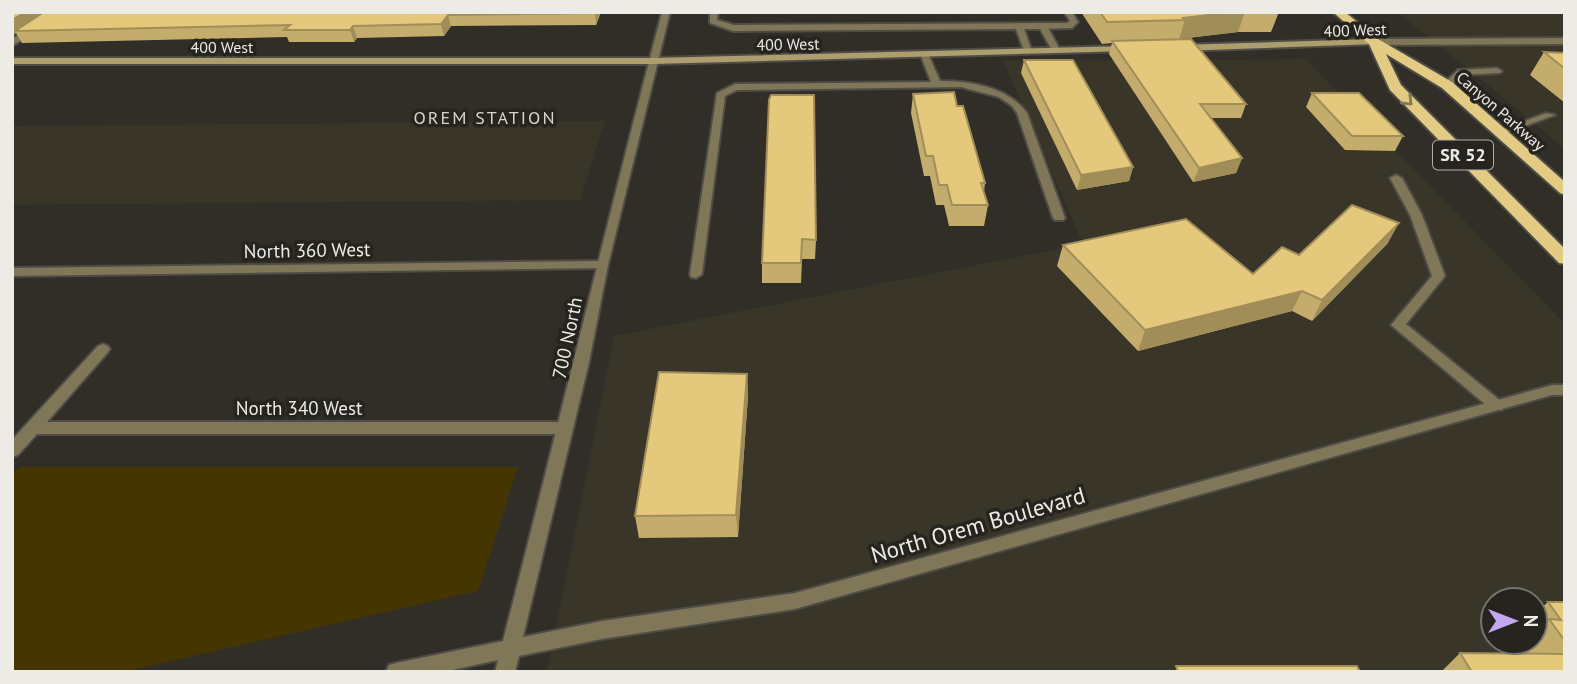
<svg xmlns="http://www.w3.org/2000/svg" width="1577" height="684" viewBox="0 0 1577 684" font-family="'PT Sans',sans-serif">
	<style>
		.built { fill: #393528; fill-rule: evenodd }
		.green { fill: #453601 }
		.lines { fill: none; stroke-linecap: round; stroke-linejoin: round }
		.service-casing { stroke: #4e4c46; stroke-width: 4 }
		.minor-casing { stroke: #4e4c46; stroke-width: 4 }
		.tertiary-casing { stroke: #4e4c46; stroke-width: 4 }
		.secondary-casing { stroke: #4e4c46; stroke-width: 4 }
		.trunk-casing { stroke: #4e4c46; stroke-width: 4 }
		.service { fill: #807658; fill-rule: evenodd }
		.minor { fill: #807658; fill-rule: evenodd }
		.tertiary { fill: #807658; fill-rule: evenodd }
		.secondary { fill: #af9e6d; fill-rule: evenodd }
		.trunk { fill: #e3cb84; fill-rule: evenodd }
		.wall { fill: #c4ad6c }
		.shaded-wall { fill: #a08d58 }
		.building { fill: #e4c97d; stroke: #a08d58; stroke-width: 2 }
		.oneway { stroke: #847851 }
		.labels { text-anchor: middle; stroke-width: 7; stroke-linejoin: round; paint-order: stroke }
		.far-street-label { font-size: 16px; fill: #ecebe6; stroke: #26241e }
		.far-neighbourhood-label { font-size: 18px; letter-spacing: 2px; fill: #d7d4cb; stroke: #26241e }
		.shield { fill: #26241e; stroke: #b1afaa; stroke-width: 2 }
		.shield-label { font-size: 18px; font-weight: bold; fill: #ecebe6 }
		.street-label { font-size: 19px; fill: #ecebe6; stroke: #26241e }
		.near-street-label { font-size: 23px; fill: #ecebe6; stroke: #26241e }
	</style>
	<rect width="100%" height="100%" fill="#302e27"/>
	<g class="built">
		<polygon points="1397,12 1565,12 1565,149 1471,71"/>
		<path d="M1306,59L1565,324V672H547L614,336L1083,244L1003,61ZM1493,600H1535V642H1493Z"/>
		<polygon points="605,121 580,200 12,205 12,126"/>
	</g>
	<polygon class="green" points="20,467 518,467 478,591 123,672 12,672 12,476"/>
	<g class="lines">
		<g class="service-casing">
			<g id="service">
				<polygon points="710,12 718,12 717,20 734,25 1043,23 1047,26 1060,50 1053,52 1040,29 1024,29 1032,51 1028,54 1024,51 1016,29 733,31 710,23"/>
				<polygon points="1497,68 1502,71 1500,73 1463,75 1450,87 1442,85 1458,70"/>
				<polygon points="1546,113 1555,115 1504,134 1495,132"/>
				<polygon points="1396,175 1402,178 1422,215 1445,276 1406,324 1502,402 1505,406 1502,410 1492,410 1391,325 1432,276 1410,215 1390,178"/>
			</g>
		</g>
		<g class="minor-casing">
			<g id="minor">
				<polygon points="55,12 65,12 12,46 12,39"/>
				<polygon points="1064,12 1072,12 1078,22 1072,28 1043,29 1039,26 1043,23 1067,23 1070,21"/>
				<polygon points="1565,38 1565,44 1374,45 1370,42 1374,39"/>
				<path d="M925,53L929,56L940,81C971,81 1008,87 1027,113L1065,218L1063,220H1055L1053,218L1017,113L1012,106L999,97L961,87L737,90L725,96L702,274L696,278L691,277L690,274L717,93L735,84L931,82L921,56Z"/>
				<polygon points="602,261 606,262 608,265 606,268 12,276 12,268"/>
				<polygon points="103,344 108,346 110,349 108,352 47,422 565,422 570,424 573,428 570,432 565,434 37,434 18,455 12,457 12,440 98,346"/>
			</g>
		</g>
		<g class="tertiary-casing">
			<path id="tertiary" d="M662,12H670L608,265L589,362L523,637L602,621L795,593L1552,385H1565V395H1552L795,609L602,639L519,656L515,672H495L498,660L443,672H386L389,665L396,663L503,641C557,432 607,221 662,12Z"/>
		</g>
		<g class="secondary-casing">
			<g id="secondary">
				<polygon points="1374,39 1377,40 1377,44 1179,51 1175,48 1179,45"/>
				<polygon points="1127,46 1130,47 1130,51 653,64 12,64 12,58 653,58"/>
			</g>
		</g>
		<g class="trunk-casing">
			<polygon id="trunk" points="1333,12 1345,12 1378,39 1452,82 1565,182 1565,195 1560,193 1442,88 1386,54 1401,85 1565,249 1565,264 1559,263 1390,90 1369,44"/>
		</g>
		<use href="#service" class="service"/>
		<use href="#minor" class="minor"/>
		<use href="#tertiary" class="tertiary"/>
		<use href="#secondary" class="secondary"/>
		<use href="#trunk" class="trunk"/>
	</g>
	<g class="wall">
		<polygon points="12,12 601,12 596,25 451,26 444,36 357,38 354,42 289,42 287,37 22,43 16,33 12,36"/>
		<polygon points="1081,12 1279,12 1271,32 1238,32 1179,39 1246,104 1241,118 1211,118 1242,158 1236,173 1193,182 1109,54 1112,43 1102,44"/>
		<polygon points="1544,52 1565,53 1565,103 1530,75"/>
		<polygon points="1024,60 1133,167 1129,181 1077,190 1021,73"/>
		<polygon points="1312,93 1403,136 1395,151 1345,150 1306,107"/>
		<polygon points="913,94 957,106 985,183 984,192 988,205 984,226 949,226 944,205 936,205 930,176 924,176 911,113"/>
		<polygon points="769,100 816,240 815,259 802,259 801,283 762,283 762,263"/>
		<polygon points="1388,243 1312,321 1292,311 1138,351 1057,266 1063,245 1253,274 1299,255"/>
		<polygon points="747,374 748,396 738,537 639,538 635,516"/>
		<polygon points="1548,602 1565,602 1565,672 1441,672 1460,653 1527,654 1521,645 1524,642 1535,642 1535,614"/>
	</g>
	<g class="shaded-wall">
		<polygon points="25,12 50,12 15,31 16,33 12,36 12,20"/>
		<polygon points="595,12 601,12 596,25 595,13"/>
		<polygon points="1234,12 1245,12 1238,32 1179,39 1185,20 1183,18"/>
		<polygon points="448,15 451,26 444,36 441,24"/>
		<polygon points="353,26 357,38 354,42 350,30"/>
		<polygon points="1242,158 1236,173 1193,182 1199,168"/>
		<polygon points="1133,167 1129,181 1077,190 1081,175"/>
		<polygon points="1399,223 1388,243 1312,321 1322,300"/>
		<polygon points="1302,291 1292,311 1138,351 1145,330"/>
		<polygon points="747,374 748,396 738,537 736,515"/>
	</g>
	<g class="building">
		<polygon points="12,12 25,12 12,20"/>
		<polygon points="44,12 595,12 595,13 448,15 441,24 353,26 350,30 284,30 290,25 15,31"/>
		<polygon points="1100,12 1234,12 1183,18 1185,20 1107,22"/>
		<polygon points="1191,39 1246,104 1200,104 1242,158 1199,168 1112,41"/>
		<polygon points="1544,52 1565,53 1565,69"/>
		<polygon points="1024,60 1073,60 1133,167 1081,175"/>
		<polygon points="954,92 957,106 963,106 985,183 981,183 988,205 952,205 947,185 939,185 933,156 926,156 913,94"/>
		<polygon points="1312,93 1359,93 1403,136 1352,136"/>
		<polygon points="771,95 814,95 816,240 802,239 801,263 762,263 769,100"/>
		<polygon points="1352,205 1399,223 1322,300 1302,291 1145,330 1063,245 1186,219 1253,274 1282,247 1299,255"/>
		<polygon points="659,372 747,374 736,515 635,516"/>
		<polygon points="1548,602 1565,602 1565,641 1549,619 1561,620"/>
		<polygon points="1460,653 1565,654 1565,672 1472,672"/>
		<polygon points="1176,666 1357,666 1360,672 1178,672"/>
	</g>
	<defs><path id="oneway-chevron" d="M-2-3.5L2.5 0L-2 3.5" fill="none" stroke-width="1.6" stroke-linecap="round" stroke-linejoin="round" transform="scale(1.75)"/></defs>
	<use class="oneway" href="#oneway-chevron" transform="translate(1408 101) rotate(45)"/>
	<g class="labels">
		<g class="far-street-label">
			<text transform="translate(1355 30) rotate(-2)" y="6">400 West</text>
			<text transform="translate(788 44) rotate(-1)" y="6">400 West</text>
			<text x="222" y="53">400 West</text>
			<text transform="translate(1501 111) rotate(41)" y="6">Canyon Parkway</text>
		</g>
		<g class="far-neighbourhood-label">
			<text x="485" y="124">OREM STATION</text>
		</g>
		<rect class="shield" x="1433" y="140.5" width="60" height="29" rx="5"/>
		<g class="shield-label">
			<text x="1463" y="161">SR 52</text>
		</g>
		<g class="street-label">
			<text transform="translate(307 250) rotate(-1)" y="7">North 360 West</text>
			<text transform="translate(567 338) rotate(-78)" y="7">700 North</text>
			<text x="299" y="415">North 340 West</text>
		</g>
		<g class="near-street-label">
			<text transform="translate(978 525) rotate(-16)" y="8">North Orem Boulevard</text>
		</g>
	</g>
	<rect width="1577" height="684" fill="none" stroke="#ecebe6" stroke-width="28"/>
	<g transform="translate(1514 621) rotate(90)"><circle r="33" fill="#26241e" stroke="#75746e" stroke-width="2"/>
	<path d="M0-5L12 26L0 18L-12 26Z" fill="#c3a7f2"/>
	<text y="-10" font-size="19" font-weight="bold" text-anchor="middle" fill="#ecebe6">N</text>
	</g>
</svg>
